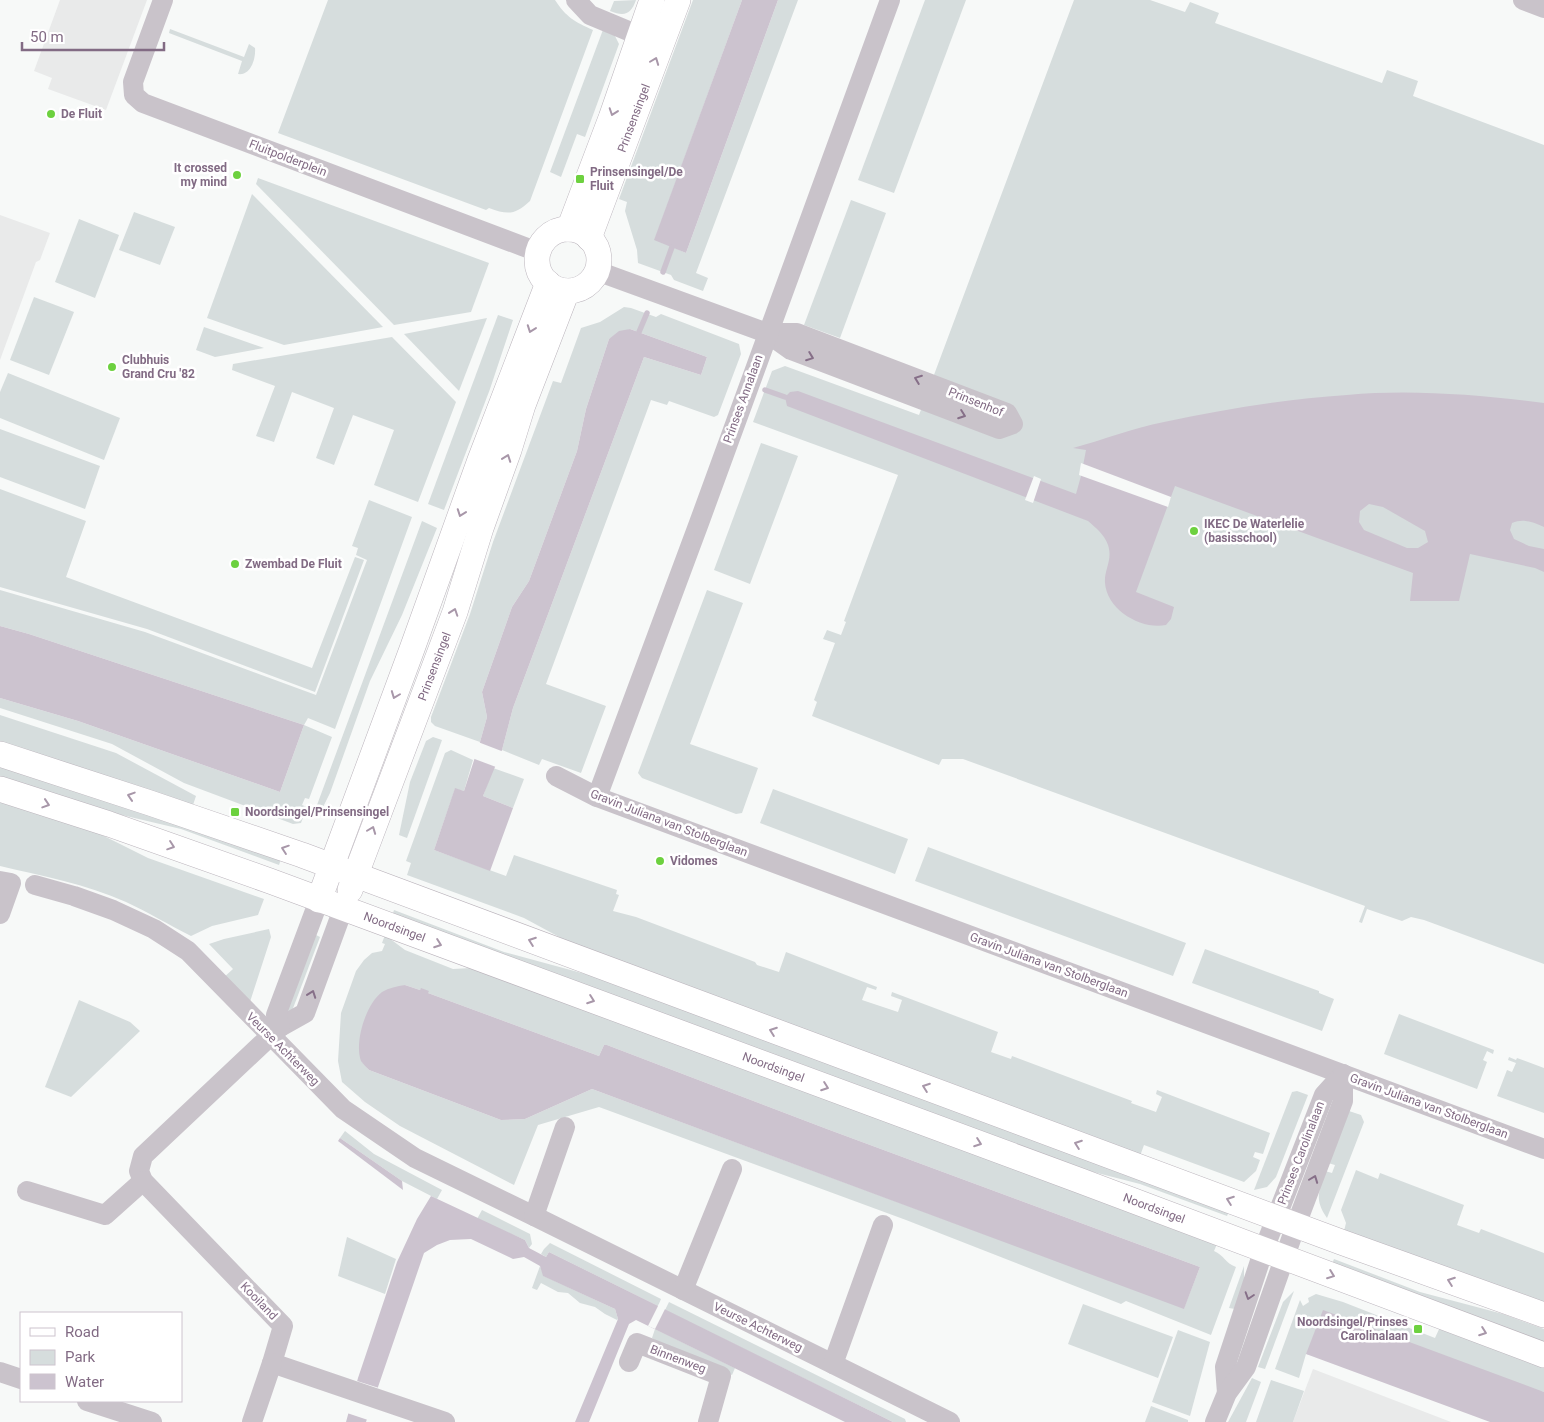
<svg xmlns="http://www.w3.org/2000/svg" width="1544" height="1422" viewBox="0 0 1544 1422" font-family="Roboto,sans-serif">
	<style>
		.built { fill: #e9eaea }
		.green { fill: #d6dddd; fill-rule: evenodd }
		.water { fill: #ccc3cf; fill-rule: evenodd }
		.pier { fill: #f7f9f8 }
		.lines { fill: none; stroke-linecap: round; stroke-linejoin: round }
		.stream { stroke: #ccc3cf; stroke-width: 5.5 }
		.major-casing { stroke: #bbb4bc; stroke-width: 26 }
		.minor { stroke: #c9c3ca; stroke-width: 20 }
		.major { stroke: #fff; stroke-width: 25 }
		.oneway { stroke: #a897a9 }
		.oneway2 { stroke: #866f88 }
		.poi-dot { fill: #6dd13f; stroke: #fff; stroke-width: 2 }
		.labels { text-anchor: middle; stroke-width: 5; stroke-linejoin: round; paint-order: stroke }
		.poi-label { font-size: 12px; font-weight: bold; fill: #826b84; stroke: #fff; text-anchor: start }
		.street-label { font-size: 12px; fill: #826b84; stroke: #fff }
	</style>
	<rect width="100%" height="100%" fill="#f7f9f8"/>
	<g class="built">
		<polygon points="60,0 147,0 106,110 48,89 52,78 34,71"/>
		<polygon points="0,215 50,233 40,260 36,262 0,360"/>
		<polygon points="1313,1369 1451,1422 1293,1422"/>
	</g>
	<g class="green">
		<path d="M328,0H555C566,17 575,22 593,30L530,201C515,215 508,215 489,208L486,210L278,133Z"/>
		<path d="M636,0C631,14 625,17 610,11L614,1Z"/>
		<polygon points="693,0 742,0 655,239 686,253 778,0 798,0 696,273 708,278 703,291 674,280 671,275 638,263 637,250 625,211 627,202 619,199"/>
		<polygon points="925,0 966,0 894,193 858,180"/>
		<polygon points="1074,0 1150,0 1185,12 1190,2 1219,13 1215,23 1382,83 1387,70 1418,81 1413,96 1544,145 1544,964 1424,920 1411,917 1402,921 1367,909 1362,923 1359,922 1365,906 963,759 942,759 939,765 812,716 817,702 814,700 835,643 823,639 827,630 841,635 846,622 844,621 898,475 753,422 772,371 785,366 919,415"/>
		<polygon points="604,27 613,32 619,44 585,137 577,134 561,177 550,172"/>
		<path d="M170,29L244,57L249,44L255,48C256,58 251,76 238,74L242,61L169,33Z"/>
		<polygon points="258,178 489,263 471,312 394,325 256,184"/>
		<polygon points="252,194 383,327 284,345 207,318"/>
		<polygon points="851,200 886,213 840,338 804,325"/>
		<polygon points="134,212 175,227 160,265 119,250"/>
		<polygon points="79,219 119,235 95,298 55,282"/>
		<polygon points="34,297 74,312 49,375 10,360"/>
		<polygon points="624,307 631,308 656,317 661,314 739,344 741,354 718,415 714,417 669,401 667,405 651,400 546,684 606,706 581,773 542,759 539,765 502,750 513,708 644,357 701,375 707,357 630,329 609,339 586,409 577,451 529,581 512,607 482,692 487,717 480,742 435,726 431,722 431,717 470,614 493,542 553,381 561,383 581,328 600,322"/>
		<polygon points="498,315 513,320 490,389 444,510 428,504"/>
		<polygon points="487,318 459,391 404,334"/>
		<polygon points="204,327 264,348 215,357 196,350"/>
		<polygon points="392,337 456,402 418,502 374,485 394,430 353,415 334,465 316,458 334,408 292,392 274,442 256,436 275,386 232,370 233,364"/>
		<polygon points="8,373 120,418 104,460 0,418 0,392"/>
		<polygon points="0,429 100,466 85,509 0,477"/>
		<polygon points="761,443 798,456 750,584 714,570"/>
		<polygon points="0,489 86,521 66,577 312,668 355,557 364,560 315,692 147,629 0,587"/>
		<polygon points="369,500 412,517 335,729 308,718 304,725 332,737 309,799 305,798 302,805 307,807 301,823 293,824 184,783 112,744 0,708 0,698 78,721 280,792 304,725 29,634 0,626 0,590 145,632 316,695 367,560 356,555 358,548 352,546"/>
		<polygon points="422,521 437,528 402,615 370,681 330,793 323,807 317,805"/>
		<polygon points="707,590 743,603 690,744 758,768 742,813 736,814 642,778 638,773"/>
		<polygon points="0,715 116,753 196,796 193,805 0,741"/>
		<polygon points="433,737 442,740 407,838 399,835 410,782 426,741"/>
		<polygon points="451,750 473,760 464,791 455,789 434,850 506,876 514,855 617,890 616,894 619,895 613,911 636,917 755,962 757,965 779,972 786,952 877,987 876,990 867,987 862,1000 898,1012 902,1000 891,996 892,992 998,1032 991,1052 1011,1059 1012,1056 1132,1101 1131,1103 1156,1112 1162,1097 1156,1094 1157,1090 1270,1133 1263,1154 1255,1152 1253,1157 1260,1160 1256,1171 1244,1182 1144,1145 1140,1156 587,952 524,918 407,875 411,863 406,861 445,753"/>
		<polygon points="0,764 281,859 279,865 181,829 88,807 0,778"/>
		<polygon points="493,768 524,779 513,808 483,796"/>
		<polygon points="773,789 908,839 895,874 760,823"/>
		<path d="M0,801L98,833L148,858L264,899L258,915L212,926L191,936C169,925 148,912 126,902C86,884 42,876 0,866Z"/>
		<polygon points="928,847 1186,943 1173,976 915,881"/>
		<polygon points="394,910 504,952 589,975 1229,1211 1227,1216 1140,1184 1070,1166 392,916"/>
		<polygon points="269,929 271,937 249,1005 222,979 233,969 209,944 224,939"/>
		<polygon points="312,933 320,937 292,1011 283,1018"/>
		<path d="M385,935L405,950L453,969L471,968L1217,1244L1214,1251C1224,1255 1225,1263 1236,1267L1211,1335L1126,1301L1121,1304L906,1220L599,1107L538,1125L514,1185L400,1126L365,1102L342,1082L338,1061L341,1013L356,971L364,960L372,953L382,951L385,944L382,943ZM405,985L420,990L421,989L428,993L599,1056L604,1045H607L827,1129L1200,1267L1184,1308L592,1089L525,1119L501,1120L369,1070L362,1062Z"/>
		<polygon points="1205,949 1319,991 1319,993 1334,999 1322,1031 1192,983"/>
		<polygon points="79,1000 130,1022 140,1031 71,1097 45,1087"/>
		<polygon points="1399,1014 1494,1050 1493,1054 1487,1051 1483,1060 1487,1062 1477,1089 1384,1054"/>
		<polygon points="1509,1057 1516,1060 1517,1058 1544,1068 1544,1113 1497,1096 1507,1070 1512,1072 1516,1063 1508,1060"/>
		<polygon points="1297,1091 1308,1095 1276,1177 1267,1187 1254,1190 1292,1092"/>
		<path d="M1349,1111L1361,1115L1364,1122L1327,1218C1314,1199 1319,1192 1325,1171L1332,1173L1335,1165L1328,1163Z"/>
		<polygon points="345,1131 374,1154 442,1190 437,1199 402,1181 340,1138"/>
		<polygon points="1356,1170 1378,1179 1380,1173 1464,1205 1457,1225 1479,1233 1481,1229 1544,1253 1544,1305 1344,1231 1346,1223 1341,1210"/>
		<polygon points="482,1210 530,1234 532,1244 529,1248 525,1240 477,1219"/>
		<polygon points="347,1237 396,1259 385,1294 338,1276"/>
		<polygon points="550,1243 661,1299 658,1306 549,1252 546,1257 541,1254 544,1249"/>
		<polygon points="1334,1259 1420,1292 1503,1314 1544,1329 1544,1343 1332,1264"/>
		<polygon points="540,1266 544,1276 615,1309 618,1319 617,1320 605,1314 595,1307 580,1303 568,1293 558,1292 541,1283 537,1290 532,1288"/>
		<polygon points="1244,1266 1244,1281 1235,1309 1229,1308"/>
		<polygon points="1294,1291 1265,1369 1258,1367 1283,1302"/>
		<polygon points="1316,1294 1343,1302 1435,1338 1440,1327 1544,1366 1544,1392 1306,1354 1299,1378 1275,1369 1300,1300 1303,1306 1309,1302 1308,1298"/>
		<polygon points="669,1302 905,1419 906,1422 893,1422 665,1310"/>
		<polygon points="1083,1304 1173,1337 1158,1378 1068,1344"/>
		<polygon points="655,1329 735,1368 732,1375 661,1344 652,1338"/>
		<polygon points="1178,1330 1210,1342 1190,1416 1152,1402"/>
		<polygon points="1252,1378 1261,1382 1246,1422 1228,1422"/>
		<polygon points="1271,1380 1304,1391 1293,1422 1256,1422"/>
		<polygon points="1151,1406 1188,1420 1188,1422 1145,1422"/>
	</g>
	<g class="water">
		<polygon points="742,0 778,0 686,253 654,240"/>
		<polygon points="630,329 707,357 701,375 644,357 513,708 502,750 483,796 513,808 490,871 434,850 455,788 464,791 480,742 487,717 482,692 512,607 529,581 577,451 586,409 609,339 619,331"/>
		<path d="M798,391L1076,494L1081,476L1086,450L1073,448C1103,440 1133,428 1164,422C1224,409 1286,399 1347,395C1413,389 1479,395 1544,403V527C1533,522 1523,518 1512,523L1510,530L1514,539L1529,546L1544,549V572L1535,568L1470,554L1459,601H1410L1413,573L1175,486L1136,592L1174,607L1171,619L1166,625C1141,630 1107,610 1105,583C1104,569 1113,560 1108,545C1104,534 1096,528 1088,521L787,406L785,397L790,392ZM1369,504L1383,507L1425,531L1428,542L1418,548H1407L1364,530L1359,522L1360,511Z"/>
		<polygon points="0,626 29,634 304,725 280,792 78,721 0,698"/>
		<path d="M405,985L420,990L421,988L429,991L428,993L599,1056L604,1045H607L827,1129L1200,1267L1184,1309L592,1089L525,1119L501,1120L369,1070C366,1067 363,1064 361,1061C354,1042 366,1004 382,992C389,988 397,986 405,985Z"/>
		<polygon points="340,1138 402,1181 403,1190 338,1141"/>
		<polygon points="431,1196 525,1240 529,1248 546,1257 549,1252 893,1422 845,1422 636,1320 629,1324 589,1422 575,1422 618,1319 615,1309 543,1276 540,1266 524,1257 513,1259 471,1239 450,1240 437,1245 424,1253 366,1422 346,1422 358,1378 397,1262 417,1219"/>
		<polygon points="1323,1310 1544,1392 1544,1422 1490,1422 1306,1354"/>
	</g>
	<g class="pier">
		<polygon points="1081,463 1171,497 1168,507 1079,475"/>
		<polygon points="1034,476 1041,479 1033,503 1025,500"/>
		<polygon points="478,742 504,752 496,767 472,758"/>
		<polygon points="659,1304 666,1307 655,1329 648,1326"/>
		<polygon points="357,1381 379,1388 368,1420 347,1413"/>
	</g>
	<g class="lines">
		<g class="stream">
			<polyline points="663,272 672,247"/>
			<polyline points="639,332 647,313"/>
			<polyline points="765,390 785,397"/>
		</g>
		<g class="major-casing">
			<g id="major">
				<polyline points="569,229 611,118 652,0"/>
				<circle cx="568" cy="260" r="31"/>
				<path id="s1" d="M589,238L678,0"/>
				<polyline points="0,754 150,803 302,855 1341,1242 1544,1315"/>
				<path id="s2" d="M0,789L109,824L270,881L1081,1181L1544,1355"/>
				<path id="s3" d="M350,890L455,612L481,528L509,450L523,405L567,291"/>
				<polyline points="319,900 412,649 480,460 548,283"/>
			</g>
		</g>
		<g class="minor">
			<polyline points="163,0 133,82 134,95 143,103 538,252"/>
			<polyline points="576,0 590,15 638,35"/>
			<polyline points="1523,0 1544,8"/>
			<polyline points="597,271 767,333 791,350 999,429 1013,424 1007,413 797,333 767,333"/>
			<polyline points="556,776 597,797 1544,1149"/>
			<polyline points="597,797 699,523 890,0"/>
			<polyline points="0,881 11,883 0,914"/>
			<polyline points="35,885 74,896 113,910 154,929 188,951 343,1109 415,1158 534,1216 950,1422"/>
			<polyline points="343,909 305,1013 280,1027 143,1156 139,1171 143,1181 283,1326 272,1363 445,1422"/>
			<polyline points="280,1027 276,1015 319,900"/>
			<polyline points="27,1191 105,1215 143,1181"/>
			<polyline points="534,1216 565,1127"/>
			<polyline points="683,1290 732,1169"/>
			<polyline points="629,1362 637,1343 721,1376 708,1422"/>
			<polyline points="833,1364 883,1225"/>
			<polyline points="0,1372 21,1379"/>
			<polyline points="1227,1393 1225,1367 1264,1249 1324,1095 1343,1074"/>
			<polyline points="87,1401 152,1422"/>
			<polyline points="252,1422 272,1363"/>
			<polyline points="1215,1422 1227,1393 1246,1367 1296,1225 1343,1101 1343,1074"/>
		</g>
		<use href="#major" class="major"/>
	</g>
	<defs><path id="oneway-chevron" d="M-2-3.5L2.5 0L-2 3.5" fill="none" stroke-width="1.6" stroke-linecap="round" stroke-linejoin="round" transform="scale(1.25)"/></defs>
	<g class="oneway">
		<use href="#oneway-chevron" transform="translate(655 61) rotate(-69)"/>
		<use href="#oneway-chevron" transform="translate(613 112) rotate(109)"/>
		<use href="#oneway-chevron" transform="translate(531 329) rotate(110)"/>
		<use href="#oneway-chevron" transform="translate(507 458) rotate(-70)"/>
		<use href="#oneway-chevron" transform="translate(461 513) rotate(110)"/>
		<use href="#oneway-chevron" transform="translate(454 612) rotate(-71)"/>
		<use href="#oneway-chevron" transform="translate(395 695) rotate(111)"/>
		<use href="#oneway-chevron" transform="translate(131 796) rotate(-162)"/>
		<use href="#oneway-chevron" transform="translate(46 804) rotate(18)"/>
		<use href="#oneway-chevron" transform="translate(372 830) rotate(-69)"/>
		<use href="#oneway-chevron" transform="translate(171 846) rotate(19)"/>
		<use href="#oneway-chevron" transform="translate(285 849) rotate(-161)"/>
		<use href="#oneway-chevron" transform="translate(532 941) rotate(-160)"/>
		<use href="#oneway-chevron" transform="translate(438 944) rotate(20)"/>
		<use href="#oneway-chevron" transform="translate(591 1000) rotate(20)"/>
		<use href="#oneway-chevron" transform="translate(773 1031) rotate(-160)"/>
		<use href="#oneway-chevron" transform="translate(825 1087) rotate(20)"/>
		<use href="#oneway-chevron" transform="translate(926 1087) rotate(-160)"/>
		<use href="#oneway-chevron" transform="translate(978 1143) rotate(20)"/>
		<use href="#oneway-chevron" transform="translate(1078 1144) rotate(-160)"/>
		<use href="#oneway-chevron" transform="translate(1230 1200) rotate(-160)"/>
		<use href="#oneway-chevron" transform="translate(1331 1275) rotate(21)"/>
		<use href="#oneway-chevron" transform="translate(1451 1281) rotate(-160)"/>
		<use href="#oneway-chevron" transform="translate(1483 1332) rotate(20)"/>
	</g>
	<g class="oneway2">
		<use href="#oneway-chevron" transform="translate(810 357) rotate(21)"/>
		<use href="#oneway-chevron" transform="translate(918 379) rotate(-159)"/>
		<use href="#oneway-chevron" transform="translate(962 415) rotate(20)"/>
		<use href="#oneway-chevron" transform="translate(312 994) rotate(-70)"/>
		<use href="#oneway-chevron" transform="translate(1314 1179) rotate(-69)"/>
		<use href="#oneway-chevron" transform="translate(1249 1296) rotate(108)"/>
	</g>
	<g class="poi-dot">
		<circle cx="51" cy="114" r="5"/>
		<circle cx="237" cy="175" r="5"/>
		<rect x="575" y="174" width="10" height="10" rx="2.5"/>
		<circle cx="112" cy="367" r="5"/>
		<circle cx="1194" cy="531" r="5"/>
		<circle cx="235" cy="564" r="5"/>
		<rect x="230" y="807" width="10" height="10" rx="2.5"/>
		<circle cx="660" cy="861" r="5"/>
		<rect x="1413" y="1324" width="10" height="10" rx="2.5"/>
	</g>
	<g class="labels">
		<g class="poi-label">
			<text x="61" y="118">De Fluit</text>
			<text x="227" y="172" text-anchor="end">It crossed<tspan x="227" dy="14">my mind</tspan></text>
			<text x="590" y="176">Prinsensingel/De<tspan x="590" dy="14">Fluit</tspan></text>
			<text x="122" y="364">Clubhuis<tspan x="122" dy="14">Grand Cru '82</tspan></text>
			<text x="1204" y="528">IKEC De Waterlelie<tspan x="1204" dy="14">(basisschool)</tspan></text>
			<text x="245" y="568">Zwembad De Fluit</text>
			<text x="245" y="816">Noordsingel/Prinsensingel</text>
			<text x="670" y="865">Vidomes</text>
			<text x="1408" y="1326" text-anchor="end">Noordsingel/Prinses<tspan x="1408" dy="14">Carolinalaan</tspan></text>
		</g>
		<g class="street-label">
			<text dy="4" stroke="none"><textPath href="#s1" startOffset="128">Prinsensingel</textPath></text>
			<text transform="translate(288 158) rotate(21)" y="4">Fluitpolderplein</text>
			<text transform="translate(743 399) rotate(-70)" y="4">Prinses Annalaan</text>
			<text transform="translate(976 402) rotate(22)" y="4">Prinsenhof</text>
			<text dy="4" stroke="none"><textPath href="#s3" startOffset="239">Prinsensingel</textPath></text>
			<text transform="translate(669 823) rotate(21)" y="4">Gravin Juliana van Stolberglaan</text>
			<text dy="4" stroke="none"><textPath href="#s2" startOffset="418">Noordsingel</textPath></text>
			<text transform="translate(1049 965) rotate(20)" y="4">Gravin Juliana van Stolberglaan</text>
			<text transform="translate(283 1049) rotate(45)" y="4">Veurse Achterweg</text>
			<text dy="4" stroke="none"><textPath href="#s2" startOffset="822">Noordsingel</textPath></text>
			<text transform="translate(1429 1106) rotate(20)" y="4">Gravin Juliana van Stolberglaan</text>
			<text transform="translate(1301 1153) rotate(-69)" y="4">Prinses Carolinalaan</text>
			<text dy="4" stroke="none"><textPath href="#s2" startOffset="1228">Noordsingel</textPath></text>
			<text transform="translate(259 1301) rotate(46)" y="4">Kooiland</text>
			<text transform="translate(758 1327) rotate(26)" y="4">Veurse Achterweg</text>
			<text transform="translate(678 1359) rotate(21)" y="4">Binnenweg</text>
		</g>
	</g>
	<rect x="20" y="1312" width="162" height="90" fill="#ffffff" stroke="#cdc4ce"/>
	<rect x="30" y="1328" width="25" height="8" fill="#ffffff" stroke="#cdc4ce"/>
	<text x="65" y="1337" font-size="15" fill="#826b84">Road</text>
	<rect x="30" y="1350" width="25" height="15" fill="#d6dddd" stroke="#cdc4ce"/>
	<text x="65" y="1362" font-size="15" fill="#826b84">Park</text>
	<rect x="30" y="1374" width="25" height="15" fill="#ccc3cf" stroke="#cdc4ce"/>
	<text x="65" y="1387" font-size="15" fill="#826b84">Water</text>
	<path d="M22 42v8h142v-8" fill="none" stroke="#826b84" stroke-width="2.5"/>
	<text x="30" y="42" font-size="15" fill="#826b84" stroke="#ffffff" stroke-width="4" paint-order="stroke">50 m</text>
</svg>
